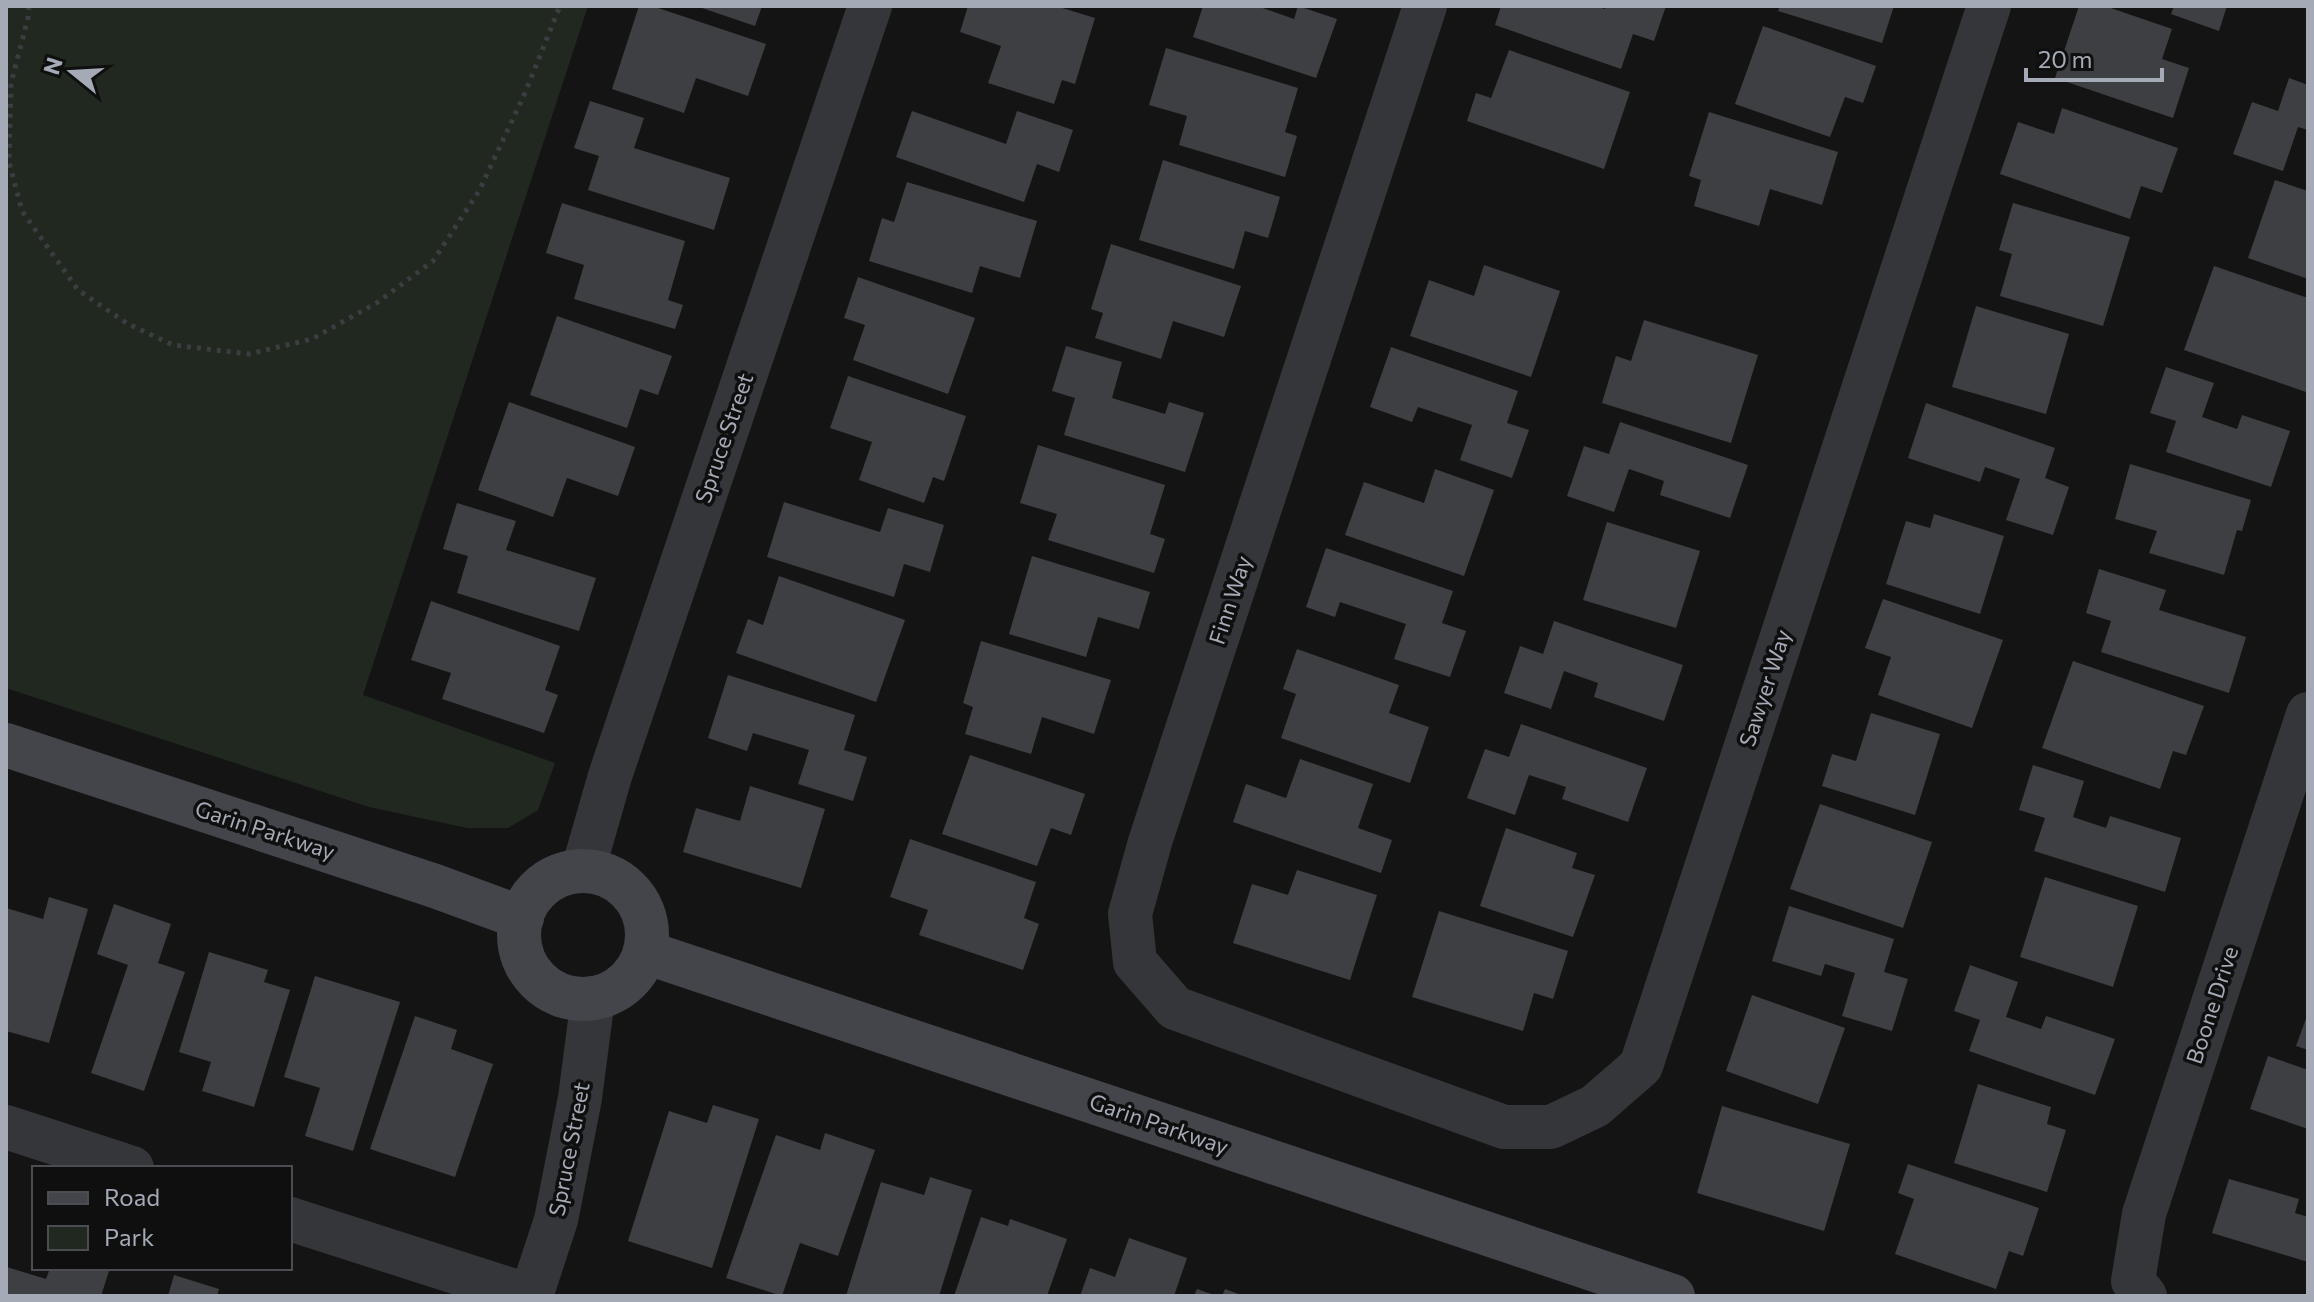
<svg xmlns="http://www.w3.org/2000/svg" width="2314" height="1302" viewBox="0 0 2314 1302" font-family="Commissioner,sans-serif">
	<style>
		.green { fill: #202820 }
		.building { fill: #3e3f42 }
		.lines { fill: none; stroke-linecap: round; stroke-linejoin: round }
		.path { stroke: #3b3d41; stroke-width: 5; stroke-dasharray: 4 6; stroke-linecap: butt }
		.street { stroke: #35363a; stroke-width: 44 }
		.secondary { stroke: #43454a; stroke-width: 44 }
		.labels { text-anchor: middle; stroke-width: 7; stroke-linejoin: round; paint-order: stroke }
		.street-label { font-size: 22px; fill: #a5abb6; stroke: #0f0f10 }
	</style>
	<rect width="100%" height="100%" fill="#141415"/>
	<polygon class="green" points="6,6 588,6 363,695 555,763 538,810 508,828 467,828 369,807 6,688"/>
	<g class="building">
		<polygon points="639,6 652,6 766,44 748,96 696,78 684,113 612,89"/>
		<polygon points="696,6 762,6 755,26"/>
		<polygon points="968,6 1056,6 1095,18 1075,84 1062,80 1054,104 988,83 1001,46 960,32"/>
		<polygon points="1203,6 1257,6 1294,19 1298,6 1337,19 1316,78 1193,37"/>
		<polygon points="1501,6 1596,6 1605,9 1606,6 1666,6 1654,41 1633,34 1621,69 1495,25"/>
		<polygon points="1780,6 1894,6 1882,43 1778,11"/>
		<polygon points="2079,6 2105,6 2172,29 2162,59 2189,68 2173,118 2055,78"/>
		<polygon points="2174,6 2227,6 2219,31 2171,14"/>
		<polygon points="1763,26 1876,66 1863,103 1845,97 1830,137 1735,104"/>
		<polygon points="1166,48 1298,88 1285,132 1297,136 1285,177 1179,145 1187,116 1149,105"/>
		<polygon points="1509,50 1630,92 1604,169 1467,121 1476,93 1491,98"/>
		<polygon points="2289,78 2308,85 2308,130 2298,127 2283,171 2233,154 2252,102 2278,111"/>
		<polygon points="590,101 644,118 634,148 730,178 714,230 588,190 599,156 574,148"/>
		<polygon points="2062,108 2178,148 2162,193 2141,186 2130,219 2000,174 2018,122 2054,134"/>
		<polygon points="912,111 1006,144 1017,111 1073,130 1059,172 1037,164 1024,202 896,157"/>
		<polygon points="1709,112 1838,152 1822,205 1770,189 1759,226 1694,206 1701,180 1689,176"/>
		<polygon points="1163,160 1280,197 1268,238 1245,231 1234,269 1139,240"/>
		<polygon points="2275,180 2308,191 2308,279 2248,258"/>
		<polygon points="907,182 1037,221 1020,278 980,266 972,293 869,261 882,218 894,222"/>
		<polygon points="562,203 685,241 668,300 683,305 675,329 574,299 584,265 546,253"/>
		<polygon points="2013,203 2130,237 2103,326 2000,296 2012,254 1999,250"/>
		<polygon points="1111,244 1241,286 1224,337 1173,321 1161,359 1095,338 1103,313 1091,309"/>
		<polygon points="1484,265 1560,291 1531,377 1410,336 1429,280 1474,296"/>
		<polygon points="2214,266 2308,298 2308,386 2306,392 2184,350"/>
		<polygon points="858,277 975,318 948,394 853,360 865,325 844,318"/>
		<polygon points="1976,306 2069,334 2046,414 1952,387"/>
		<polygon points="557,316 672,356 658,395 640,389 627,428 530,395"/>
		<polygon points="1644,320 1758,355 1731,443 1602,403 1616,356 1631,361"/>
		<polygon points="1066,346 1122,362 1112,398 1165,414 1169,402 1204,413 1185,472 1064,435 1075,398 1052,391"/>
		<polygon points="1391,347 1518,391 1507,423 1529,430 1512,478 1460,460 1472,425 1418,407 1412,422 1370,407"/>
		<polygon points="2166,367 2214,383 2202,417 2237,429 2242,415 2290,431 2271,487 2166,452 2176,421 2150,413"/>
		<polygon points="848,376 966,416 944,481 933,477 924,503 859,480 872,442 830,428"/>
		<polygon points="509,402 635,447 618,496 567,478 553,517 478,490"/>
		<polygon points="1926,403 2055,448 2045,478 2069,487 2053,535 2006,520 2020,479 1985,467 1980,482 1908,458"/>
		<polygon points="1620,422 1748,465 1730,518 1660,495 1664,481 1629,469 1614,512 1567,496 1584,446 1609,454"/>
		<polygon points="1038,445 1165,485 1150,534 1165,539 1154,573 1048,540 1057,514 1020,503"/>
		<polygon points="2130,464 2251,500 2242,531 2237,530 2224,575 2149,553 2157,531 2115,519"/>
		<polygon points="1435,469 1494,490 1464,576 1345,535 1364,482 1424,503"/>
		<polygon points="784,502 880,532 888,508 944,525 930,572 904,564 894,597 767,557"/>
		<polygon points="457,503 516,521 506,550 596,578 579,631 457,593 468,556 443,549"/>
		<polygon points="1934,514 2004,536 1980,614 1886,584 1906,521 1930,528"/>
		<polygon points="1607,522 1700,551 1676,628 1583,600"/>
		<polygon points="1326,548 1453,591 1442,623 1466,631 1450,677 1394,659 1406,624 1340,602 1335,617 1306,607"/>
		<polygon points="1032,556 1150,592 1139,629 1098,617 1086,657 1009,634"/>
		<polygon points="2099,569 2166,590 2159,610 2246,637 2229,693 2101,652 2111,621 2086,613"/>
		<polygon points="779,576 905,620 876,702 736,653 748,619 763,625"/>
		<polygon points="1883,599 2003,640 1972,728 1878,695 1891,657 1865,648"/>
		<polygon points="431,601 560,646 545,690 558,695 544,733 442,699 451,673 411,660"/>
		<polygon points="1554,621 1683,665 1664,721 1594,697 1598,683 1564,671 1551,709 1504,693 1520,646 1543,654"/>
		<polygon points="981,641 1111,680 1094,734 1042,717 1031,754 965,734 973,707 963,703"/>
		<polygon points="1297,649 1399,685 1389,713 1429,727 1410,783 1281,738 1296,694 1283,689"/>
		<polygon points="2073,661 2204,706 2186,755 2173,751 2160,789 2042,748"/>
		<polygon points="728,675 855,715 844,750 867,757 853,801 798,784 809,750 753,733 747,751 708,738"/>
		<polygon points="1871,713 1940,734 1915,815 1822,786 1832,754 1856,761"/>
		<polygon points="1521,724 1647,768 1628,822 1562,799 1566,787 1529,775 1515,815 1467,798 1485,749 1509,757"/>
		<polygon points="970,755 1085,794 1071,835 1051,828 1037,866 942,834"/>
		<polygon points="1300,759 1373,784 1358,828 1392,840 1381,873 1233,822 1246,784 1286,798"/>
		<polygon points="2033,765 2084,781 2073,817 2106,828 2110,816 2181,838 2165,892 2034,851 2045,818 2019,810"/>
		<polygon points="750,786 825,809 801,888 683,852 696,808 740,821"/>
		<polygon points="1820,804 1932,842 1903,928 1790,889"/>
		<polygon points="1506,828 1577,853 1572,868 1595,875 1573,937 1480,906"/>
		<polygon points="910,839 1036,882 1024,918 1039,924 1023,970 919,935 928,910 890,897"/>
		<polygon points="1297,870 1377,895 1350,980 1233,943 1252,884 1288,895"/>
		<polygon points="2045,877 2138,906 2113,987 2020,957"/>
		<polygon points="49,897 88,909 49,1043 6,1031 6,908 43,919"/>
		<polygon points="114,904 171,924 158,963 185,972 144,1091 91,1073 128,965 97,954"/>
		<polygon points="1789,906 1894,939 1884,972 1908,979 1892,1031 1842,1016 1855,973 1825,964 1821,976 1772,961"/>
		<polygon points="1439,911 1568,951 1553,999 1534,993 1523,1031 1412,997"/>
		<polygon points="209,952 268,970 264,982 290,990 254,1107 202,1091 211,1062 179,1052"/>
		<polygon points="1970,965 2018,982 2006,1017 2041,1029 2046,1016 2115,1039 2095,1095 1969,1051 1980,1020 1954,1011"/>
		<polygon points="315,976 400,1002 353,1151 305,1136 320,1088 284,1077"/>
		<polygon points="1752,995 1845,1028 1818,1104 1726,1071"/>
		<polygon points="2308,1013 2308,1050 2296,1046"/>
		<polygon points="415,1016 457,1030 451,1049 493,1064 455,1177 370,1149"/>
		<polygon points="2268,1056 2308,1070 2308,1129 2250,1109"/>
		<polygon points="1978,1084 2051,1107 2047,1124 2066,1130 2047,1192 1954,1163"/>
		<polygon points="713,1105 759,1119 712,1268 628,1241 669,1111 707,1123"/>
		<polygon points="1722,1106 1850,1144 1824,1231 1697,1193"/>
		<polygon points="825,1133 875,1150 838,1256 800,1243 782,1296 726,1278 776,1135 820,1150"/>
		<polygon points="1908,1164 2039,1208 2023,1256 2009,1251 1996,1289 1895,1254 1914,1199 1898,1193"/>
		<polygon points="930,1177 972,1190 939,1296 846,1296 881,1182 924,1195"/>
		<polygon points="2229,1179 2299,1199 2295,1213 2308,1217 2308,1262 2212,1233"/>
		<polygon points="981,1217 1008,1226 1010,1219 1067,1239 1047,1296 954,1296"/>
		<polygon points="1129,1238 1187,1258 1174,1296 1080,1296 1090,1268 1115,1277"/>
		<polygon points="7,1267 46,1279 50,1268 110,1268 101,1296 6,1296"/>
		<polygon points="174,1275 219,1289 217,1296 168,1296"/>
		<polygon points="1197,1289 1217,1296 1194,1296"/>
		<polygon points="1225,1289 1244,1296 1222,1296"/>
	</g>
	<g class="lines">
		<polyline class="path" points="29,6 28,18 11,83 9,162 22,211 78,290 128,324 173,345 249,354 312,339 378,302 433,261 479,191 525,93 560,6"/>
		<g class="street">
			<polyline points="1425,6 1150,842 1130,914 1135,962 1175,1008 1504,1127 1551,1127 1595,1106 1641,1066 1989,6"/>
			<polyline points="583,870 610,776 870,6"/>
			<polyline points="6,1127 132,1168"/>
			<polyline points="290,1219 530,1296"/>
			<polyline points="531,1296 556,1220 580,1098 593,998"/>
			<polyline points="2145,1296 2133,1281 2144,1214 2308,714"/>
		</g>
		<g class="secondary">
			<polyline points="6,745 435,886 522,918"/>
			<circle cx="583" cy="935" r="64"/>
			<polyline points="645,952 1673,1296"/>
		</g>
	</g>
	<g class="labels">
		<g class="street-label">
			<text transform="translate(724 438) rotate(-71)" y="8">Spruce Street</text>
			<text transform="translate(1230 600) rotate(-72)" y="8">Finn Way</text>
			<text transform="translate(1765 688) rotate(-72)" y="8">Sawyer Way</text>
			<text transform="translate(265 830) rotate(18)" y="8">Garin Parkway</text>
			<text transform="translate(2212 1005) rotate(-72)" y="8">Boone Drive</text>
			<text transform="translate(1159 1124) rotate(19)" y="8">Garin Parkway</text>
			<text transform="translate(569 1149) rotate(-79)" y="8">Spruce Street</text>
		</g>
	</g>
	<rect width="2314" height="1302" fill="none" stroke="#a5abb6" stroke-width="16"/>
	<rect x="32" y="1166" width="260" height="104" fill="#0f0f10" stroke="#4b4d52" stroke-width="2"/>
	<rect x="48" y="1192" width="40" height="12" fill="#43454a" stroke="#4b4d52" stroke-width="2"/>
	<text x="104" y="1206" font-size="24" fill="#a5abb6">Road</text>
	<rect x="48" y="1226" width="40" height="24" fill="#202820" stroke="#4b4d52" stroke-width="2"/>
	<text x="104" y="1246" font-size="24" fill="#a5abb6">Park</text>
	<g transform="translate(72 72) rotate(288)" stroke="#0f0f10" stroke-width="6" paint-order="stroke">
	<path d="M0-6L14 30L0 20L-14 30Z" fill="#a5abb6"/>
	<text y="-12" font-size="22" font-weight="bold" text-anchor="middle" fill="#a5abb6">N</text>
	</g>
	<path d="M2026 68v12h136v-12" fill="none" stroke="#a5abb6" stroke-width="4"/>
	<text x="2038" y="68" font-size="24" fill="#a5abb6" stroke="#0f0f10" stroke-width="6" paint-order="stroke">20 m</text>
</svg>
